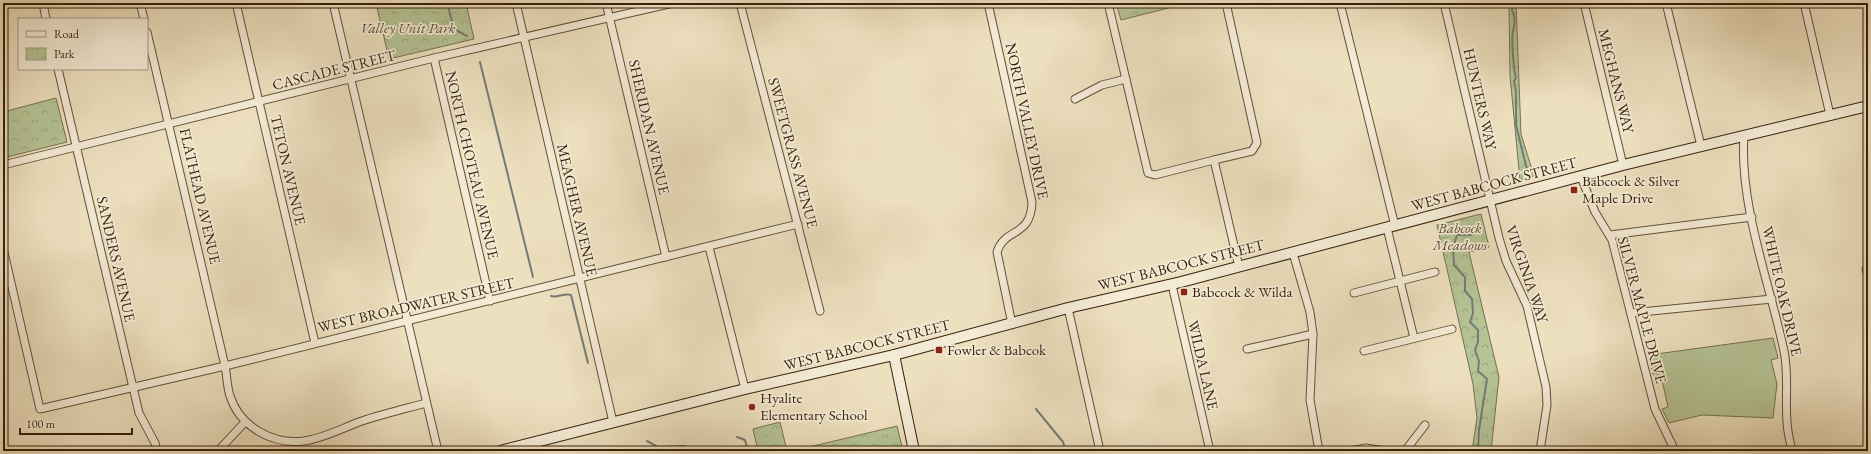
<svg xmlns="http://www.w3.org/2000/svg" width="1871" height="454" viewBox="0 0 1871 454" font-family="'EB Garamond',serif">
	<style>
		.grass { fill: #b5c395; stroke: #767150 }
		.park { fill: url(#park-crowns); stroke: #767150 }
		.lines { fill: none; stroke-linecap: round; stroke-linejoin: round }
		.stream { stroke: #757c76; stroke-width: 2 }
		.street-casing { stroke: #654f39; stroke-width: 9 }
		.secondary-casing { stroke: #381f0c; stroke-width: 12 }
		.street { stroke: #f3ebd5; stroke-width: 7 }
		.secondary { stroke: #f3ebd5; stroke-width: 10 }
		.poi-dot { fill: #8f2418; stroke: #f3ebd5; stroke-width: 1.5 }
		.labels { text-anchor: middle; stroke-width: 3.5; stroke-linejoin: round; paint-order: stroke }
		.park-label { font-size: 15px; font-style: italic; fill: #5e5035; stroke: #f3ebd5 }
		.street-label { font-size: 15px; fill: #381f0c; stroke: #f3ebd5 }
		.poi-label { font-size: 15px; fill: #381f0c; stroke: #f3ebd5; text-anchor: start }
	</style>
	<defs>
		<pattern id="park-crowns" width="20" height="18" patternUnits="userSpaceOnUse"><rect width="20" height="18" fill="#b5c395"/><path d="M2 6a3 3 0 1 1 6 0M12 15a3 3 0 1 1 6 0" fill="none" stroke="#9ca77f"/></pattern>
	</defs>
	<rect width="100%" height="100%" fill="#ede0bf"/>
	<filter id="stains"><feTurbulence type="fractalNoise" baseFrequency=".005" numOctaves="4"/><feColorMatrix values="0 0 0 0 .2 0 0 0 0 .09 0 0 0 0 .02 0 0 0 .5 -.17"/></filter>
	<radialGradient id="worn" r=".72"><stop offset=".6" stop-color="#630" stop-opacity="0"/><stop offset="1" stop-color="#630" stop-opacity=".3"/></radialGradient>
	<polygon class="grass" points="1773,338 1778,358 1771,360 1777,384 1773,418 1702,415 1669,423 1662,409 1668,407 1661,376 1654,378 1649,355"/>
	<g class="park">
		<polygon points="376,3 466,3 474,39 389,59"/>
		<polygon points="1116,3 1188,3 1121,20"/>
		<polygon points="1509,3 1516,3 1521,134 1534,176 1520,180 1510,76"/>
		<polygon points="56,98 67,142 3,158 3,112"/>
		<polygon points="1481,214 1489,247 1469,252 1499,377 1491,451 1472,451 1477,418 1473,384 1437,225"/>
		<polygon points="780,422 787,451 758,451 753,429"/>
		<polygon points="897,426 903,451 790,451 805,448"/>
	</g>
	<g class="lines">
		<g class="stream">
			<polyline points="447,3 454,29 467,36"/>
			<path d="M1514,3L1512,10C1516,17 1515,24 1513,31C1511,38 1514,73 1516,78L1514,81L1516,92V125L1529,178"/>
			<polyline points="480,62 533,277"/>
			<path d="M551,296C557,298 564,293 571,295L588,363"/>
			<polyline points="1036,409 1063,442 1066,451"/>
			<polyline points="737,437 745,440 748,451"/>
			<polyline points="647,441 658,447 685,446"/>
			<polyline points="1478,451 1479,430 1487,379 1478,371 1479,361 1475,350 1478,342 1478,330 1470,322 1473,313 1472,299 1465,291 1465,277 1454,265 1453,247 1457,235 1470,235 1482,231"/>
		</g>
		<g class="street-casing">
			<g id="street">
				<polyline points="43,3 46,19"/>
				<polyline points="140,3 144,19"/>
				<polyline points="236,3 315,343"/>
				<polyline points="333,3 438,451"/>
				<polyline points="516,3 613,422"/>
				<polyline points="606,3 666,257"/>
				<polyline points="740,3 820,311"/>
				<path d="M988,3L1032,202C1031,238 1005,227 997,252L1012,324"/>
				<polyline points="1108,3 1148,173 1155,175 1214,160 1239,267"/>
				<polyline points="1340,3 1395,226"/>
				<polyline points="1444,3 1499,238 1506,261 1527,306 1546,387 1547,405 1540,451"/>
				<polyline points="1584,3 1623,165"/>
				<polyline points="1666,3 1701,146"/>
				<polyline points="1804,3 1830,115"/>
				<path d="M147,32L225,366C227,376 227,387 230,396C240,427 273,445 304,441C325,438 342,428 362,421C383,414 404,409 426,403"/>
				<polyline points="434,58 490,301"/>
				<polyline points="58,69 139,413 155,443 157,451"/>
				<polyline points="1075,99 1102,85 1126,79"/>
				<path d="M1744,136C1739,205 1770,284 1784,351C1789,375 1785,398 1787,421C1787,431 1790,441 1792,451"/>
				<polyline points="1214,160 1252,151 1257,143 1226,3"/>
				<polyline points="3,165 434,58 673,3"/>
				<polyline points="1581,177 1595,212 1612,240 1655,409 1675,451"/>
				<polyline points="1387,228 1414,338"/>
				<polyline points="1610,235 1752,217"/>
				<polyline points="709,247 745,389"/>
				<polyline points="3,248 40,409 225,366 798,224"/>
				<polyline points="1293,253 1310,312 1313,334 1310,400 1319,451"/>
				<polyline points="1866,269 1868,277"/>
				<polyline points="1172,285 1210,451"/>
				<polyline points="1354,293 1435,272"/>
				<polyline points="1068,308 1100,451"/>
				<polyline points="1631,313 1772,299"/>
				<polyline points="1247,349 1313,334"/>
				<polyline points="1364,351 1452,329"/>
				<polyline points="218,451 245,422"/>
				<polyline points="1349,451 1366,448 1385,451"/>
				<polyline points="1405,451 1425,425"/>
			</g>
		</g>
		<g class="secondary-casing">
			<g id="secondary">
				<polyline points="894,355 914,451"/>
				<polyline points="500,451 745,389 894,355 1068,308 1181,282 1623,165 1868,106"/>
			</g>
		</g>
		<use href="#street" class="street"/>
		<use href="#secondary" class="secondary"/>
	</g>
	<g class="poi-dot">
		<rect x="1570" y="186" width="8" height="8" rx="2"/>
		<rect x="1180" y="288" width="8" height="8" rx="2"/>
		<rect x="935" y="346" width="8" height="8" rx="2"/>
		<circle cx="752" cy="407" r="4"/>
	</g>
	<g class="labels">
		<g class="park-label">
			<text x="408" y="33">Valley Unit Park</text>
			<text x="1460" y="233">Babcock<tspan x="1460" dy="17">Meadows</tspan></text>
		</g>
		<g class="street-label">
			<text transform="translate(334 70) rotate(-14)" y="5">CASCADE STREET</text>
			<text transform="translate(1616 81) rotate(76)" y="5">MEGHANS WAY</text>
			<text transform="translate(1480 99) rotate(77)" y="5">HUNTERS WAY</text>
			<text transform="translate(1027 121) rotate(78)" y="5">NORTH VALLEY DRIVE</text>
			<text transform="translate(649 127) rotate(77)" y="5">SHERIDAN AVENUE</text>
			<text transform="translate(793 153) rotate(75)" y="5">SWEETGRASS AVENUE</text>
			<text transform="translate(472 165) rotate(77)" y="5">NORTH CHOTEAU AVENUE</text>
			<text transform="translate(288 170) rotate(77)" y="5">TETON AVENUE</text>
			<text transform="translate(1494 184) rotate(-15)" y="5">WEST BABCOCK STREET</text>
			<text transform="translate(200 196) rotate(77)" y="5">FLATHEAD AVENUE</text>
			<text transform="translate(577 210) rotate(77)" y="5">MEAGHER AVENUE</text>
			<text transform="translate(116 259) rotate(77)" y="5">SANDERS AVENUE</text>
			<text transform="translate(1181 265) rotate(-14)" y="5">WEST BABCOCK STREET</text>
			<text transform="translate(1527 274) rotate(71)" y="5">VIRGINIA WAY</text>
			<text transform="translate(1782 291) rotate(77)" y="5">WHITE OAK DRIVE</text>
			<text transform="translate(416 305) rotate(-13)" y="5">WEST BROADWATER STREET</text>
			<text transform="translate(1642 310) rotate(75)" y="5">SILVER MAPLE DRIVE</text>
			<text transform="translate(867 345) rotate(-14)" y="5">WEST BABCOCK STREET</text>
			<text transform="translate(1203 365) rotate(77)" y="5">WILDA LANE</text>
		</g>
		<g class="poi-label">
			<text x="1582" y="186">Babcock &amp; Silver<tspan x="1582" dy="17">Maple Drive</tspan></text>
			<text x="1192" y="297">Babcock &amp; Wilda</text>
			<text x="947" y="355">Fowler &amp; Babcok</text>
			<text x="760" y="403">Hyalite<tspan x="760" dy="17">Elementary School</tspan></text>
		</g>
	</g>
	<rect width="1871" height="454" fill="none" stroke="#ede0bf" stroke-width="16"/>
	<rect x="4" y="4" width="1863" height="446" fill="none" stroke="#381f0c" stroke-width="2"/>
	<rect x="8" y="8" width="1855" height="438" fill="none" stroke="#381f0c"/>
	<rect x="18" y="18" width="130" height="52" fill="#f3ebd5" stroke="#a89985"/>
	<rect x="26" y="31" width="20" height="6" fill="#f3ebd5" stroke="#a89985"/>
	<text x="54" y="38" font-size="12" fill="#381f0c">Road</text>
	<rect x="26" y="48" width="20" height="12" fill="url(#park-crowns)" stroke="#a89985"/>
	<text x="54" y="58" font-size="12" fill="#381f0c">Park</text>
	<path d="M20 428v6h112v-6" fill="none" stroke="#381f0c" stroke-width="2"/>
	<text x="26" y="428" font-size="12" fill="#381f0c" stroke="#f3ebd5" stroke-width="3" paint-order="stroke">100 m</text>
	<rect width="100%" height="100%" filter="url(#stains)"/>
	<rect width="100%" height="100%" fill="url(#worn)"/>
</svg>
